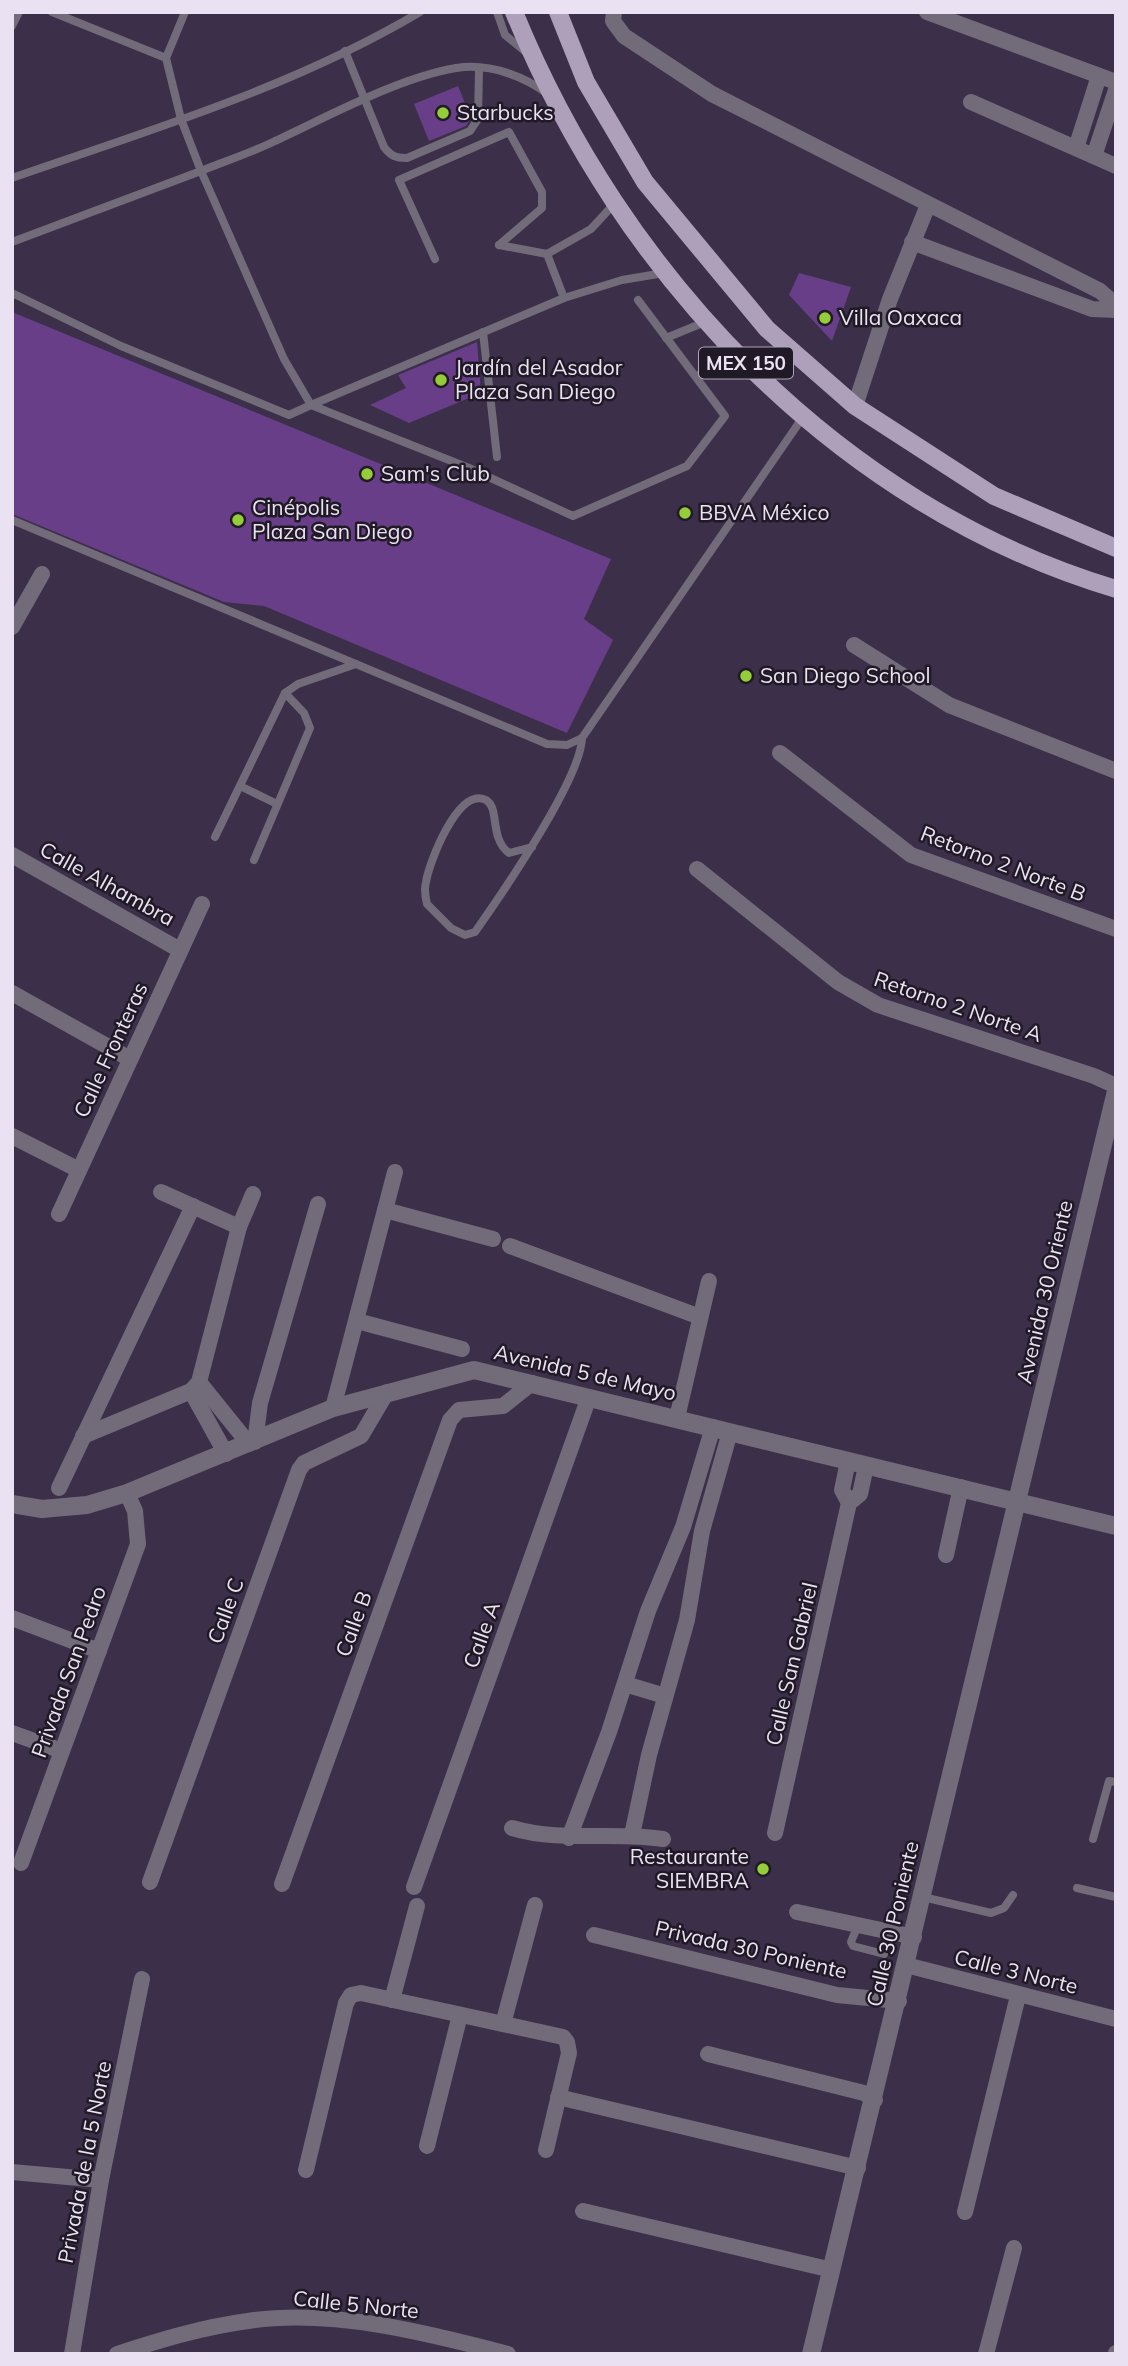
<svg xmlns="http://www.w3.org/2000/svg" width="1128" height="2366" viewBox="0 0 1128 2366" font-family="Mulish,sans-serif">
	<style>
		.building { fill: #673e87 }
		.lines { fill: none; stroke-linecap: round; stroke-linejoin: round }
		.service { stroke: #726b79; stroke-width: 8 }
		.minor { stroke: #726b79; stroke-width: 16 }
		.tertiary { stroke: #726b79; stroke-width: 18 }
		.primary { stroke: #aea0bb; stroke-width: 18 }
		.poi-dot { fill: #95cc3a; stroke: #201a26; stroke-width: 2.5 }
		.labels { text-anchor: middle; stroke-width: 5; stroke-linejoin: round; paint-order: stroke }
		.shield { fill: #201a26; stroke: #ada5b5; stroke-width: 2 }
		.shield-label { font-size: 19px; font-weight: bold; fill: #eae1f2 }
		.poi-label { font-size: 21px; fill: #eae1f2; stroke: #201a26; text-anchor: start }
		.street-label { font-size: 21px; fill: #eae1f2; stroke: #201a26 }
	</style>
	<rect width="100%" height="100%" fill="#3c2f49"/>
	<g class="building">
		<polygon points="458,86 471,118 466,126 429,141 414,104"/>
		<polygon points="799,273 851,287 832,341 789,295"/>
		<polygon points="12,312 611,559 584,619 613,640 567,733 264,606 224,602 12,514"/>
		<polygon points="477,342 481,393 409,423 370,405 406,388 398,375"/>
	</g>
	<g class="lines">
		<g class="service">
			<polyline points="52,12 166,58"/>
			<polyline points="497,12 505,35 527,53"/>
			<polyline points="12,26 19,12"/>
			<path d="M345,51L384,147C391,156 395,158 407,158L470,131L478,119L479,69"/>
			<path d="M12,178C150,130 294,87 420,12"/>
			<polyline points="12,242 201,171 181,119 166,58 185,12"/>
			<polyline points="499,245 547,254 564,298"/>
			<polyline points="547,254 591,229 614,204"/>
			<polyline points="435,259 399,180 509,132 542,192 542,208 499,245"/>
			<path d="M12,293L121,346L289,415L311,405L284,359L201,171C225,161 251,153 275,141C327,117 407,73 464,67C494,65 525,77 548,94"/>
			<polyline points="638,300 725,416 687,466 573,516 469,468 311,405 564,298 622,280 664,273"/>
			<polyline points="483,332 497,457"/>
			<polyline points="666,338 705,322"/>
			<polyline points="697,376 735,353"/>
			<polyline points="12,520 547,744 567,745 582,738 803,417"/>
			<polyline points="240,786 277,804"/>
			<polyline points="215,837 285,693 298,684 356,664"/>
			<path d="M532,847L509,853C489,838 500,808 486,800C458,786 429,863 426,882C424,889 425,896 427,904L451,928L465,935L475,932C501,895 581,779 582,738"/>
			<polyline points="254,860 310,728 304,713 285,693"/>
			<polyline points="1093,1839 1109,1781 1116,1782"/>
			<polyline points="1077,1888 1116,1897"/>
			<polyline points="923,1897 991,1913 1004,1908 1013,1895"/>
			<polyline points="858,1925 851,1942 853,1946 884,1954"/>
		</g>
		<g class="minor">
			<polyline points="614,12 613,21 624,36 712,94 1100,291 1116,305"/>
			<polyline points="927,12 1116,82"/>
			<polyline points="971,102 1116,166"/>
			<polyline points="1076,148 1099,76"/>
			<polyline points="1094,156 1116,90"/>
			<polyline points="912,242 1092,309 1116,310"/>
			<polyline points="855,406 890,299 928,205"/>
			<polyline points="12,627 42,574"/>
			<polyline points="854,645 949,705 1116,771"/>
			<polyline points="780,753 911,855 1116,929"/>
			<polyline points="12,855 180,950"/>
			<polyline points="697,869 838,982 878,1005 1094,1076 1116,1086"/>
			<polyline points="12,993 130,1059"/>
			<polyline points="12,1136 79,1170"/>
			<polyline points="161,1192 239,1227"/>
			<polyline points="385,1210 493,1239"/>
			<polyline points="59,1214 202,904"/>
			<polyline points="510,1246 700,1317"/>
			<polyline points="357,1321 462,1349"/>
			<polyline points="199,1382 249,1444"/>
			<polyline points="191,1391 226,1454"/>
			<polyline points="333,1408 395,1172"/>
			<polyline points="677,1418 709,1281"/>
			<polyline points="83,1436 191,1391 199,1382 239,1227 253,1194"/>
			<polyline points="255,1442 260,1403 318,1204"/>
			<polyline points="848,1461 842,1490 849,1503"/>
			<polyline points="59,1488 193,1206"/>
			<polyline points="946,1555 961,1487"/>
			<polyline points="12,1618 99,1651"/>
			<polyline points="625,1684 665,1696"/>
			<polyline points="12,1733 62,1751"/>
			<path d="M512,1828C562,1843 612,1831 663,1839"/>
			<polyline points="775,1833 849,1503 860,1494 866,1466"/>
			<polyline points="632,1835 649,1755 687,1620 702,1531 730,1432"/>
			<polyline points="569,1838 609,1732 648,1611 683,1527 713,1427"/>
			<polyline points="21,1863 138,1544 135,1511 127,1493"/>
			<polyline points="150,1882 299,1470 304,1463 361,1436 387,1392"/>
			<polyline points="282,1884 450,1420 459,1410 503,1406 532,1383"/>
			<polyline points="414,1887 589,1397"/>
			<polyline points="797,1912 914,1937"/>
			<polyline points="594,1935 837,1995 899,2001"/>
			<polyline points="906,1965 1116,2019"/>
			<polyline points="392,2000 417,1906"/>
			<polyline points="503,2024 535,1905"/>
			<polyline points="708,2054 864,2093 875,2100"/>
			<polyline points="558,2097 858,2168"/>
			<polyline points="427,2146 460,2015"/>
			<polyline points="306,2170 346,2003 351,1995 361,1993 563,2037 567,2042 569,2053 546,2150"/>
			<polyline points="12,2172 101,2180"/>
			<polyline points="583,2211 832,2270"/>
			<polyline points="965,2212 1018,1996"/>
			<polyline points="72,2354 101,2180 142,1979"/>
			<path d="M117,2354C160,2340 203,2327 248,2321C330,2308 428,2333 508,2354"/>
			<polyline points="986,2354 1014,2248"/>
			<polyline points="1116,2354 1116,2353"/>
		</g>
		<g class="tertiary">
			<polyline points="12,1504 42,1509 87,1505 127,1493 333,1408 474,1370 1116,1526"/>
			<polyline points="811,2354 1116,1091"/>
		</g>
		<g class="primary">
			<path d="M514,12C621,275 838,506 1116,589"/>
			<polyline points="558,12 586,82 645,182 767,329 855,406 994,496 1116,548"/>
		</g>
	</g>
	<g class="poi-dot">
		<circle cx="443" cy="113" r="7"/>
		<circle cx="825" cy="318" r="7"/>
		<circle cx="441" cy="380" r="7"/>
		<circle cx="367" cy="474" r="7"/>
		<circle cx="685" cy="513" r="7"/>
		<circle cx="238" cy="520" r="7"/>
		<circle cx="746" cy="676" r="7"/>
		<circle cx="763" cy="1869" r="7"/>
	</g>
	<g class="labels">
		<rect class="shield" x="699" y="347.5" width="94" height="31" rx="5"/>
		<g class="shield-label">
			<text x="746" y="370">MEX 150</text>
		</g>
		<g class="poi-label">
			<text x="457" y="120">Starbucks</text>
			<text x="839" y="325">Villa Oaxaca</text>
			<text x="455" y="375">Jardín del Asador<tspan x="455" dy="24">Plaza San Diego</tspan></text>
			<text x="381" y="481">Sam's Club</text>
			<text x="252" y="515">Cinépolis<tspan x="252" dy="24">Plaza San Diego</tspan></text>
			<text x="699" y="520">BBVA México</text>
			<text x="760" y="683">San Diego School</text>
			<text x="749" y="1864" text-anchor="end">Restaurante<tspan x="749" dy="24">SIEMBRA</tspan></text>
		</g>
		<g class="street-label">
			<text transform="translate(1003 864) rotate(21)" y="7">Retorno 2 Norte B</text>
			<text transform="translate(107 884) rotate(29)" y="7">Calle Alhambra</text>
			<text transform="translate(958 1007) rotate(19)" y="7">Retorno 2 Norte A</text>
			<text transform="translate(111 1050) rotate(-65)" y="7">Calle Fronteras</text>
			<text transform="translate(1045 1292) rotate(-77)" y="7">Avenida 30 Oriente</text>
			<text transform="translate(585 1373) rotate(13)" y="7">Avenida 5 de Mayo</text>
			<text transform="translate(226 1611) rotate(-70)" y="7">Calle C</text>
			<text transform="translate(354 1624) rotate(-70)" y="7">Calle B</text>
			<text transform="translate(482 1635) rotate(-70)" y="7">Calle A</text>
			<text transform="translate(792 1664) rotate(-77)" y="7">Calle San Gabriel</text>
			<text transform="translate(69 1672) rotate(-70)" y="7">Privada San Pedro</text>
			<text transform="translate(893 1924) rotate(-77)" y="7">Calle 30 Poniente</text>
			<text transform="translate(751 1950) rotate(13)" y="7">Privada 30 Poniente</text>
			<text transform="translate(1016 1972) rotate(14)" y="7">Calle 3 Norte</text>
			<text transform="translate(85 2162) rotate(-79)" y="7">Privada de la 5 Norte</text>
			<text transform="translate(356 2305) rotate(6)" y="7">Calle 5 Norte</text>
		</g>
	</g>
	<rect width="1128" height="2366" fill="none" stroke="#eae1f2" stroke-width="28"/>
</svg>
